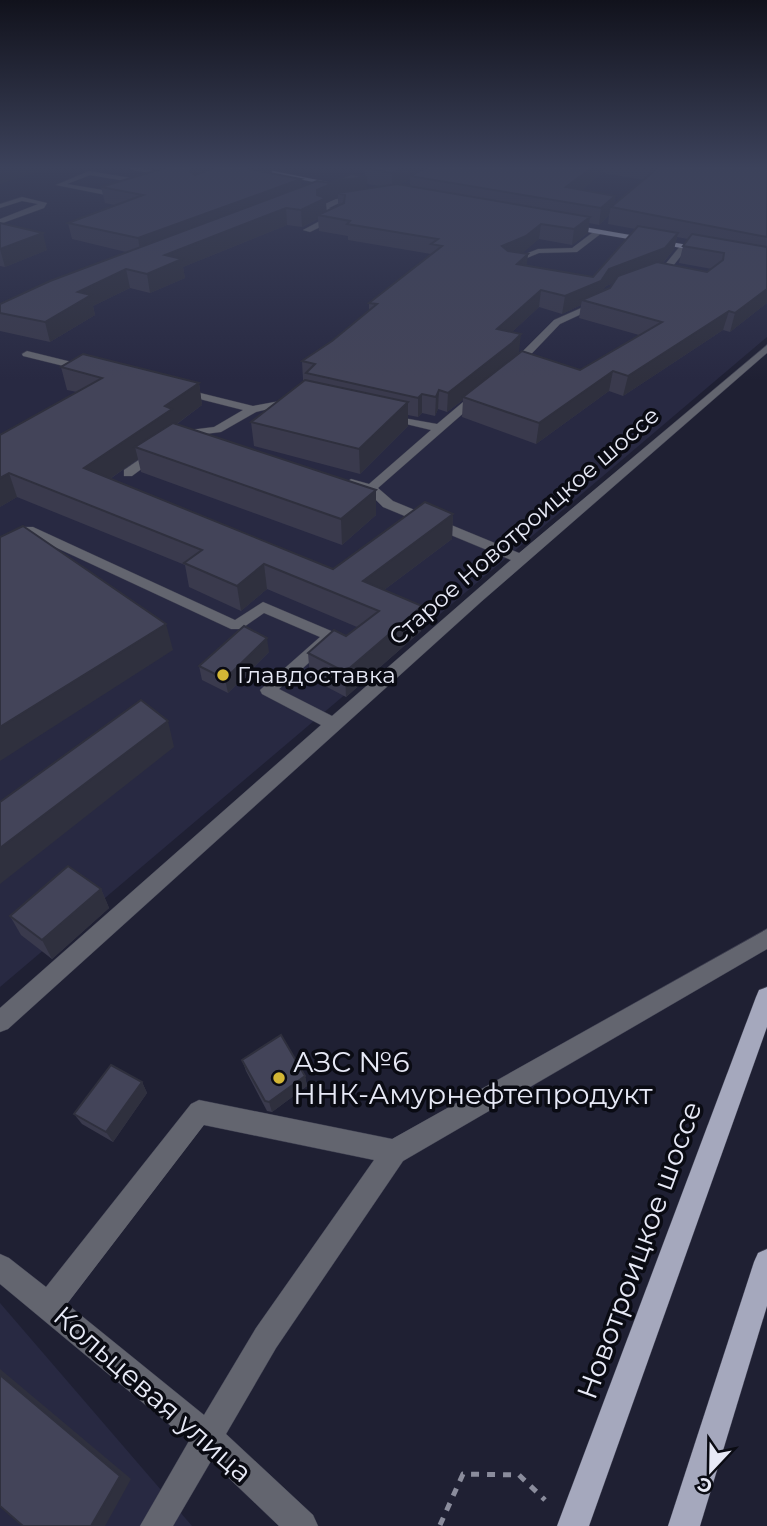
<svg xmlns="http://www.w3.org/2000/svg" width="767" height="1526" viewBox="0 0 767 1526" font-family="Montserrat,sans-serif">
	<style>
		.built { fill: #282942 }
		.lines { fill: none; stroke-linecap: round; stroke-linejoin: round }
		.minor-casing { stroke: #3b3c4e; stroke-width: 1 }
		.major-casing { stroke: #3b3c4e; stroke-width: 1 }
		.path { stroke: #8a8c9c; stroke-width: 5; stroke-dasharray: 8 8; stroke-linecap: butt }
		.minor { fill: #63656f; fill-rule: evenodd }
		.major { fill: #a5a8bd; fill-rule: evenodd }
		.wall { fill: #3a3a4d; fill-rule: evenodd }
		.shaded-wall { fill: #2f303e }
		.building { fill: #434459; stroke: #2f303e; stroke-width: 2 }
		.poi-dot { fill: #d3b635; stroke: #0a0b13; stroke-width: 2.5 }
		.labels { text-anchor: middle; stroke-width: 7; stroke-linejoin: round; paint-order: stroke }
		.street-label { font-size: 23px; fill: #e7e9f6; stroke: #0a0b13 }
		.poi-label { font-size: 23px; fill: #e7e9f6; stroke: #0a0b13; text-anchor: start }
		.near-poi-label { font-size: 28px; fill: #e7e9f6; stroke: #0a0b13; text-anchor: start }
		.near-street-label { font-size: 28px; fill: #e7e9f6; stroke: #0a0b13 }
	</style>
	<rect width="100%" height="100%" fill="#1f2033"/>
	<g class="built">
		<polygon points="0,166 767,166 767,337 0,987"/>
		<polygon points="0,1303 192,1526 0,1526"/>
	</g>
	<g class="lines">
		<g class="minor-casing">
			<g id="minor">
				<polygon points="131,166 163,173 160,175 133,170 130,168"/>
				<polygon points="89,171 149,181 152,183 149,185 90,175 67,184 109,191 106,195 56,185"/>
				<polygon points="22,197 47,203 44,208 0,224 0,219 38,204 22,201 0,208 0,204"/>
				<polygon points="360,197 363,201 339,203 329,208 343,212 343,216 310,232 303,230 333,214 320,211 320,207 334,199"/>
				<polygon points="596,230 603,232 577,252 539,253 510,265 503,263 538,249 572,248"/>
				<polygon points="681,245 688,247 669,271 647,277 647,273 663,267"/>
				<polygon points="597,301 605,303 560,324 516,370 508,370 508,366 554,320"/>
				<polygon points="767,345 767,353 482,601 8,1029 0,1032 0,1008 321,725 262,694 260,690 320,637 264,613 241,629 231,629 29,535 0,553 0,543 23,527 33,527 235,620 263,602 336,633 339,636 336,639 279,689 332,716 511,560 383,507 367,491 347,486 345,483 351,479 369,484 431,430 381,418 381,414 437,424 475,392 483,392 483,396 378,488 393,501 519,553"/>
				<polygon points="27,351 92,367 93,369 88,372 23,356 22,354"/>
				<polygon points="180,388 253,406 296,398 301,401 256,412 221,432 189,436 180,440 174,437 182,431 214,427 243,410 176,393 175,391"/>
				<polygon points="153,450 163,453 132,476 124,476 124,470"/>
				<path d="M767,929V949L403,1161L276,1348L226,1434L313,1515L318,1526H279L211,1461L173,1526H140L189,1441L0,1284V1254L9,1258L46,1287L191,1104L199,1100L392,1139ZM204,1125L374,1160L256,1328L204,1415L67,1304Z"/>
			</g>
		</g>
		<g class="major-casing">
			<g id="major">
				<polygon points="234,166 249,166 357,188 353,190"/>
				<polygon points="567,224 705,248 709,250 705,252 564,228"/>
				<polygon points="767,987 767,1027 589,1526 557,1526 756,997 759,990"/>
				<polygon points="767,1249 767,1306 700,1526 668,1526 754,1262 758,1253"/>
			</g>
		</g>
		<polyline class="path" points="440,1525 463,1474 519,1475 545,1500"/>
		<use href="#minor" class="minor"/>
		<use href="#major" class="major"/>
	</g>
	<g class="wall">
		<path d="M142,166H215V167L218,166H296L287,170L271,167L272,173L301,179V186L330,183L365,176V171L345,166H767V303L730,332L723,330L623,396L609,391L536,444L462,417L463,400L447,412L438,409L435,416L422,413L418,417L408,415V426L360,474L254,446L251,422L305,380H303L302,361L332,341L369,310V303L431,254L348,240V236L319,231L318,219L302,227L287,225L183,267L185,278L150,293L130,288L93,306L95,315L50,342L0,331V304L126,252L72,239L68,223L115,205L105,203L101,187L157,170ZM603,173L644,180L614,204L615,196L581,190ZM410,179V186L400,184ZM367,184L380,186L367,188ZM338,198V206L326,211V203ZM609,215L608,224L635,229L593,277L526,265L528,254L521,253L539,239L572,245L588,233L589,223L599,225ZM677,237L688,239L683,246L679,263L712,269L707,272L663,263L674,249ZM614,283L610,288L602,291L606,286ZM581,305L579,318L639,335L580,370L514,357L519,352L512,332L539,307L562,314Z"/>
		<polygon points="0,223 47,250 5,267 0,266"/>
		<polygon points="61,367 199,383 202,405 177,424 376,490 376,515 342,545 141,472 138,459 110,479 333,569 453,514 452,539 384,590 421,631 346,697 310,678 308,653 346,636 357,627 267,589 241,611 189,587 185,565 17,497 0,507 0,435 77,392 67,390"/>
		<polygon points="269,652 228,693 202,680 199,666"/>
		<polygon points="101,889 109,908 52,959 21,935 10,916"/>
		<polygon points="242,1060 305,1076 307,1086 272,1112 267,1111 246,1071"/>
		<polygon points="142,1082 147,1093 113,1142 82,1124 74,1114"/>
	</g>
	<g class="shaded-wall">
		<polygon points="4,166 56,166 0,184 0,167"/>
		<polygon points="194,166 215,166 215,174 192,186 190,171 191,167"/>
		<polygon points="256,166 271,166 272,176 249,169"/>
		<polygon points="287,166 296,166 287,170"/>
		<polygon points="406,166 437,166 410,176 410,179 392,188 392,173"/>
		<polygon points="594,166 604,166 603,173 564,203 566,187"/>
		<polygon points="367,177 368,193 338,193 338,198 326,203 327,214 318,215 318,219 302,227 301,210 317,190 340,180"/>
		<polygon points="301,179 302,194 141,256 138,238"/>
		<polygon points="615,196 613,208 611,207 609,215 599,225 601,208"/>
		<polygon points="286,208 287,225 183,267 185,278 150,293 147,274 165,255"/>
		<polygon points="590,217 588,233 572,245 574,229"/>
		<polygon points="541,224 539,239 524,252 501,262 502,246"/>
		<polygon points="43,233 47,250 5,267 0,249"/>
		<polygon points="678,233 674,249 661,265 606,286 598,298 582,300 581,305 562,314 565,296 609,269"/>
		<polygon points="528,254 526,271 517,264"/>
		<polygon points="126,269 130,288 93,306 95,315 50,342 45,322 78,292"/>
		<polygon points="767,289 767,303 730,332 735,313"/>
		<polygon points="541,290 539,307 496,347 497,329"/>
		<polygon points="729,311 723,330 623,396 628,376"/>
		<polygon points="521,334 519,352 510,361 463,397 463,400 447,412 448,393"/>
		<polygon points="613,371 609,391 536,444 539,423"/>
		<polygon points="199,383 202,405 175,425 135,447 138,459 91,492 84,468 165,406"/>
		<polygon points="439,390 438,409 435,416 436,397"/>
		<polygon points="422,394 422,413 418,417 418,398"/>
		<polygon points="408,402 408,426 360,474 359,449"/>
		<polygon points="9,473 17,497 0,507 0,478"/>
		<polygon points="376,490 376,515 342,545 341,519"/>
		<polygon points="453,514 452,539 364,605 363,581"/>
		<polygon points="264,564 267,589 241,611 237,586"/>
		<polygon points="422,606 421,631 346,697 345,672"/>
		<polygon points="166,624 173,650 0,761 0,727"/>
		<polygon points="267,638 269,652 228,693 225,679"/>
		<polygon points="168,721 174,747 0,884 0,848"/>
		<polygon points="101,889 109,908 52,959 42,940"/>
		<polygon points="305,1076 307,1086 272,1112 269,1102"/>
		<polygon points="142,1082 147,1093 113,1142 106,1132"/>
		<polygon points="0,1369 131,1479 105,1526 91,1526 0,1375"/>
	</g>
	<g class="building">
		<polygon points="171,166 194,166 191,167 190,171 195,175 218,166 256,166 249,169 301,179 138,238 68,223 143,195 101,187"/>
		<polygon points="369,166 406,166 392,173 365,168"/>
		<polygon points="430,166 594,166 566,187 615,196 601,208 410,176"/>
		<polygon points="658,166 767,166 767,237 611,207 659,167"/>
		<polygon points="351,174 367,177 340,180 317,190 317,195 326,198 301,210 286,208 165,255 182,259 147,274 126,269 78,292 91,295 45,322 0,313 0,304 50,281 317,181 330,183"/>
		<polygon points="397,184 590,217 574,229 541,224 526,236 502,246 508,251 528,254 517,264 593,277 638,226 678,233 665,248 609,269 601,281 565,296 541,290 497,329 521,334 512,343 448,393 439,390 436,397 422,394 418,398 306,373 315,364 302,361 332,341 377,304 369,303 442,246 431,244 438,239 347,224 350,221 318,215 344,203 345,195 338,193"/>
		<polygon points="0,223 43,233 0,249"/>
		<polygon points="692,234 767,247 767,289 735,313 729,311 628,376 613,371 539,423 463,397 522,351 580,370 662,322 582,300 610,288 618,276 657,262 707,272 723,260 724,253 683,246"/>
		<polygon points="83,354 199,383 165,406 172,409 84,468 333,569 425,502 453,514 363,581 422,606 345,672 308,653 334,630 346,636 379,611 264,564 237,586 184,563 202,550 9,473 0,478 0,435 102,378 61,367"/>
		<polygon points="305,380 408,402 359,449 251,422"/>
		<polygon points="173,423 376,490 341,519 135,447"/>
		<polygon points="23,526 166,624 0,727 0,537"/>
		<polygon points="244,626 267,638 225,679 199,666"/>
		<polygon points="141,700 168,721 0,848 0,802"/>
		<polygon points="68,866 101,889 42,940 10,916"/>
		<polygon points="281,1035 305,1076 269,1102 265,1101 242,1060"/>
		<polygon points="111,1065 142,1082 106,1132 74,1114"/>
		<polygon points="0,1375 120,1476 91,1526 23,1526 0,1506"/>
	</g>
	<linearGradient id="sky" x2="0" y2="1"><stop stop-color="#11121c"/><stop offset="0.44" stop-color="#3c425b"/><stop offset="1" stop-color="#3c425b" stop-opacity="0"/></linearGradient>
	<rect width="767" height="380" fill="url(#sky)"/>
	<g class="poi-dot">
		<circle cx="223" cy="675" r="7"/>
		<circle cx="279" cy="1078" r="7"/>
	</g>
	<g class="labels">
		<g class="street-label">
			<text transform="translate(524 526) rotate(-41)" y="8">Старое Новотроицкое шоссе</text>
		</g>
		<g class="poi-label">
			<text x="237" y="683">Главдоставка</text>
		</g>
		<g class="near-poi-label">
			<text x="293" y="1072">АЗС №6<tspan x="293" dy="32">ННК-Амурнефтепродукт</tspan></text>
		</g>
		<g class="near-street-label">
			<text transform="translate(639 1250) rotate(-70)" y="10">Новотроицкое шоссе</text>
			<text transform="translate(153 1394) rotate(41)" y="10">Кольцевая улица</text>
		</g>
	</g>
	<g transform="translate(711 1470) rotate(202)" stroke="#0a0b13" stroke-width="5" paint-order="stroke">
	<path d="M0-5L12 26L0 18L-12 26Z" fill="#e7e9f6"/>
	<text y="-10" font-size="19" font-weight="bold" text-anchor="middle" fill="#e7e9f6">С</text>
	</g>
</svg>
